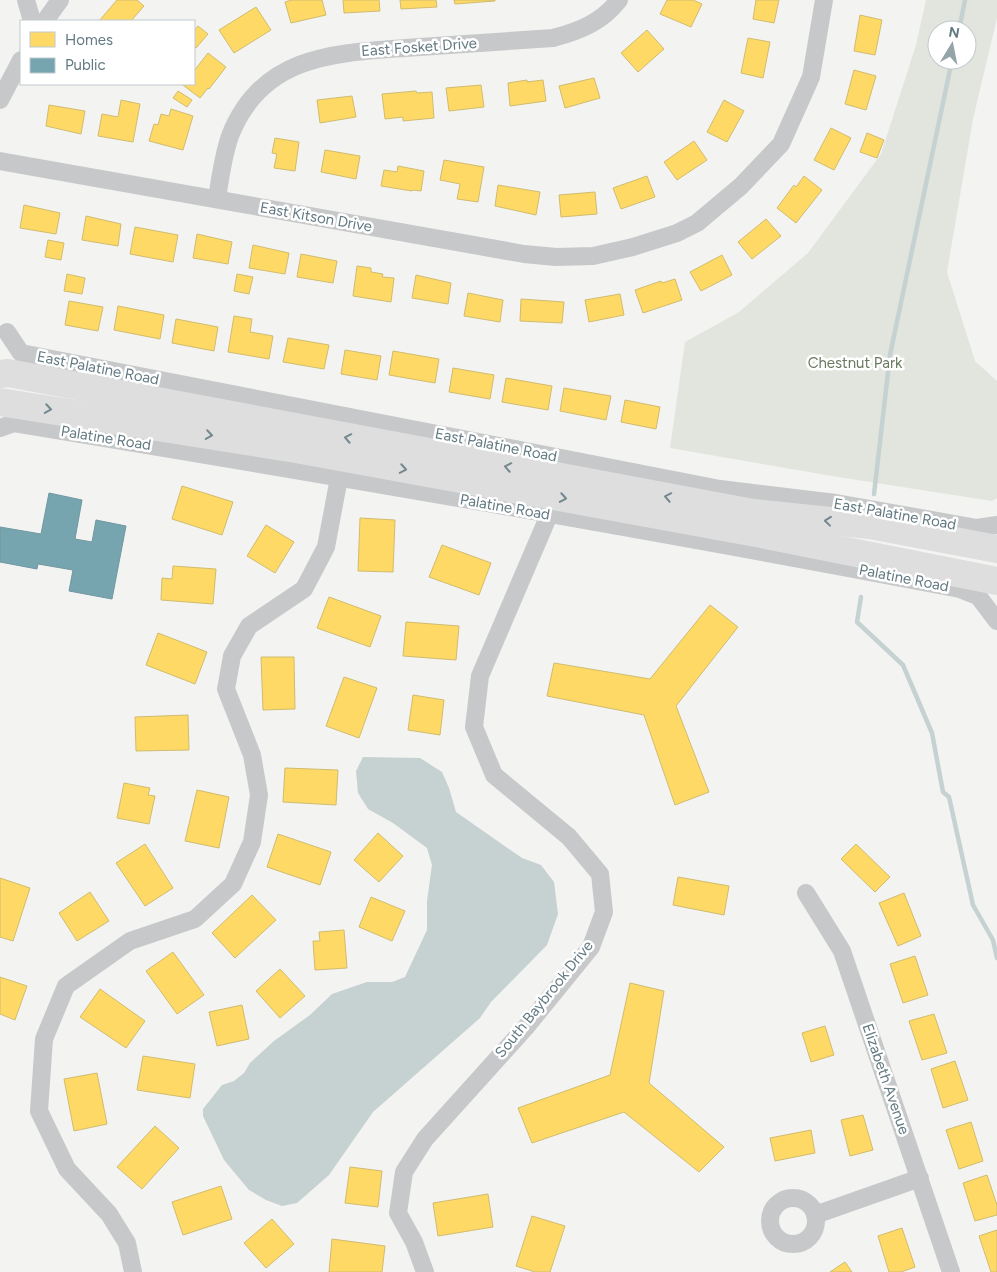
<svg xmlns="http://www.w3.org/2000/svg" width="997" height="1272" viewBox="0 0 997 1272" font-family="Figtree,sans-serif">
	<style>
		.green { fill: #e2e5de; fill-rule: evenodd }
		.water { fill: #c6d1d2 }
		.homes { fill: #ffd966; stroke: #d0bc6e }
		.public { fill: #76a5af; stroke: #7098a2 }
		.lines { fill: none; stroke-linecap: round; stroke-linejoin: round }
		.stream { stroke: #c6d1d2; stroke-width: 4.5 }
		.minor { stroke: #c7c8c9; stroke-width: 18 }
		.primary { stroke: #dddedd; stroke-width: 28 }
		.oneway { stroke: #748890 }
		.labels { text-anchor: middle; stroke-width: 5; stroke-linejoin: round; paint-order: stroke }
		.street-label { font-size: 15px; fill: #627982; stroke: #fff }
		.park-label { font-size: 15px; fill: #6a7961; stroke: #fff }
	</style>
	<rect width="100%" height="100%" fill="#f3f3f1"/>
	<path class="green" d="M926,0H997V18L973,119L947,272L975,361L997,381V498L992,501L838,477L670,448L685,342L739,312L808,253L881,154L916,45ZM937,30H967V60H937Z"/>
	<polygon class="water" points="363,757 420,758 442,772 449,788 456,812 522,858 541,865 554,882 558,914 547,945 491,1002 480,1018 373,1112 329,1175 297,1203 282,1206 266,1200 249,1190 224,1160 203,1116 203,1109 222,1085 234,1081 244,1073 250,1063 274,1041 310,1015 332,994 367,982 392,982 405,977 427,930 427,901 432,865 427,848 393,823 368,809 358,793 356,771"/>
	<g class="homes">
		<polygon points="117,0 137,0 144,6 131,21 99,21"/>
		<polygon points="292,0 322,0 326,15 291,23 285,2"/>
		<polygon points="343,0 379,0 380,11 344,13"/>
		<polygon points="400,0 436,0 437,7 401,9"/>
		<polygon points="454,0 495,0 495,1 455,4"/>
		<polygon points="667,0 693,0 702,4 691,27 660,14"/>
		<polygon points="756,0 779,0 774,23 753,19"/>
		<polygon points="256,7 271,30 234,53 219,30"/>
		<polygon points="860,15 882,20 875,55 854,51"/>
		<polygon points="198,26 208,34 196,48 194,46 194,31"/>
		<polygon points="647,30 664,49 638,72 621,53"/>
		<polygon points="748,38 770,42 763,78 741,73"/>
		<polygon points="208,53 226,67 209,89 208,88 200,98 183,85 194,84 194,71"/>
		<polygon points="854,70 876,76 866,110 845,104"/>
		<polygon points="594,78 600,98 565,108 559,86"/>
		<polygon points="527,80 527,82 543,80 546,101 510,106 508,83"/>
		<polygon points="481,85 484,107 449,111 446,88"/>
		<polygon points="178,91 192,100 187,107 173,98"/>
		<polygon points="416,91 417,93 432,92 434,118 403,121 403,117 385,119 382,94"/>
		<polygon points="352,96 356,117 320,123 317,100"/>
		<polygon points="121,100 140,104 133,142 98,136 102,114 118,117"/>
		<polygon points="724,100 744,111 727,142 707,132"/>
		<polygon points="49,105 85,111 81,134 46,126"/>
		<polygon points="171,109 193,116 183,150 149,141 154,124 158,125 161,114 169,116"/>
		<polygon points="831,128 851,138 834,170 814,160"/>
		<polygon points="867,133 884,140 877,158 860,152"/>
		<polygon points="275,138 299,142 295,171 274,168 277,154 272,153"/>
		<polygon points="694,141 707,160 677,180 664,162"/>
		<polygon points="325,150 360,156 356,179 321,172"/>
		<polygon points="444,160 484,167 478,202 457,199 460,184 440,180"/>
		<polygon points="398,166 424,171 421,191 413,190 412,191 381,186 384,170 397,172"/>
		<polygon points="647,176 655,197 621,209 613,188"/>
		<polygon points="804,176 822,190 796,223 777,208 794,185 796,187"/>
		<polygon points="498,185 540,192 536,215 495,206"/>
		<polygon points="595,192 597,214 561,217 559,195"/>
		<polygon points="24,205 60,213 56,234 20,228"/>
		<polygon points="86,216 121,224 118,246 82,240"/>
		<polygon points="766,219 781,236 752,259 738,242"/>
		<polygon points="135,227 178,235 173,262 130,254"/>
		<polygon points="197,234 232,242 228,264 193,258"/>
		<polygon points="48,240 64,243 61,260 45,257"/>
		<polygon points="253,245 289,253 285,274 249,268"/>
		<polygon points="301,254 337,261 333,283 297,277"/>
		<polygon points="722,255 732,275 701,291 690,272"/>
		<polygon points="357,266 371,268 371,272 383,274 382,277 394,278 391,302 353,296"/>
		<polygon points="67,274 85,278 82,294 64,291"/>
		<polygon points="237,274 253,277 249,294 234,291"/>
		<polygon points="416,275 451,283 448,304 412,298"/>
		<polygon points="675,279 682,300 643,313 635,290 661,281 662,283"/>
		<polygon points="468,293 503,300 500,322 464,316"/>
		<polygon points="620,294 624,315 589,322 585,300"/>
		<polygon points="521,299 564,302 562,323 520,321"/>
		<polygon points="69,301 103,307 98,331 65,325"/>
		<polygon points="118,306 164,315 160,339 114,330"/>
		<polygon points="234,316 252,319 250,332 273,336 269,359 228,352"/>
		<polygon points="176,319 218,327 214,351 172,343"/>
		<polygon points="288,338 329,345 324,369 283,362"/>
		<polygon points="345,350 381,356 377,380 341,374"/>
		<polygon points="393,351 439,359 435,383 389,375"/>
		<polygon points="453,368 494,375 490,399 449,392"/>
		<polygon points="506,378 552,386 548,410 502,402"/>
		<polygon points="564,388 611,396 606,420 560,411"/>
		<polygon points="625,400 660,407 656,429 621,422"/>
		<polygon points="182,486 233,502 222,535 172,519"/>
		<polygon points="360,518 395,520 393,572 358,571"/>
		<polygon points="266,525 294,542 275,573 247,556"/>
		<polygon points="442,545 491,563 479,595 429,577"/>
		<polygon points="173,566 216,569 213,604 161,600 162,578 172,579"/>
		<polygon points="329,597 381,616 370,647 317,628"/>
		<polygon points="710,605 738,627 676,706 709,792 675,805 644,715 547,696 554,663 650,679"/>
		<polygon points="406,622 459,626 456,660 403,656"/>
		<polygon points="158,633 207,652 195,684 146,665"/>
		<polygon points="261,657 294,657 295,709 263,710"/>
		<polygon points="344,677 377,688 359,738 326,726"/>
		<polygon points="413,695 444,700 440,735 408,730"/>
		<polygon points="188,715 189,750 136,751 135,717"/>
		<polygon points="285,768 338,770 336,805 283,802"/>
		<polygon points="124,783 150,788 148,795 155,796 149,824 117,818"/>
		<polygon points="197,790 229,797 219,848 185,841"/>
		<polygon points="378,833 403,856 379,882 354,860"/>
		<polygon points="278,834 331,852 320,885 267,867"/>
		<polygon points="145,844 173,888 145,906 116,863"/>
		<polygon points="856,844 890,877 875,892 841,859"/>
		<polygon points="678,877 729,886 724,915 673,905"/>
		<polygon points="0,878 30,888 13,941 0,937"/>
		<polygon points="90,892 109,921 77,941 59,913"/>
		<polygon points="904,893 921,936 898,946 879,903"/>
		<polygon points="252,895 276,920 235,958 212,933"/>
		<polygon points="371,897 405,911 392,941 359,927"/>
		<polygon points="344,930 347,968 315,970 313,941 320,941 319,932"/>
		<polygon points="173,952 204,995 177,1014 146,971"/>
		<polygon points="915,956 928,995 903,1003 890,964"/>
		<polygon points="280,969 305,996 280,1018 256,991"/>
		<polygon points="0,977 27,986 15,1020 0,1014"/>
		<polygon points="630,983 664,991 649,1083 724,1147 699,1172 624,1112 532,1143 518,1108 610,1075"/>
		<polygon points="100,989 145,1021 126,1048 80,1017"/>
		<polygon points="242,1005 249,1039 217,1046 209,1012"/>
		<polygon points="934,1014 947,1053 922,1060 909,1021"/>
		<polygon points="825,1026 834,1055 811,1062 802,1033"/>
		<polygon points="143,1056 195,1064 190,1098 137,1090"/>
		<polygon points="955,1061 968,1100 943,1108 931,1069"/>
		<polygon points="97,1073 107,1124 74,1131 64,1079"/>
		<polygon points="863,1115 873,1150 850,1156 841,1120"/>
		<polygon points="971,1122 983,1161 959,1169 946,1130"/>
		<polygon points="155,1126 179,1148 142,1189 117,1167"/>
		<polygon points="811,1130 815,1153 775,1161 770,1138"/>
		<polygon points="350,1167 382,1171 378,1207 345,1203"/>
		<polygon points="987,1175 997,1205 997,1215 975,1221 963,1183"/>
		<polygon points="221,1186 232,1219 183,1235 172,1202"/>
		<polygon points="488,1194 493,1227 438,1236 433,1203"/>
		<polygon points="532,1216 565,1226 550,1272 535,1272 516,1266"/>
		<polygon points="272,1219 294,1244 266,1268 244,1243"/>
		<polygon points="902,1228 915,1267 901,1272 889,1272 878,1236"/>
		<polygon points="997,1230 997,1272 991,1272 979,1236"/>
		<polygon points="332,1239 385,1246 382,1272 329,1272"/>
		<polygon points="845,1262 852,1272 830,1272"/>
	</g>
	<polygon class="public" points="49,493 82,500 75,539 92,542 96,520 126,526 112,599 69,591 73,570 38,564 37,569 0,562 0,527 41,534"/>
	<g class="lines">
		<g class="stream">
			<polyline points="959,30 965,0"/>
			<polyline points="874,494 890,355 952,60"/>
			<polyline points="861,597 857,622 903,665 932,733 943,792 949,797 973,905 993,940 997,958"/>
		</g>
		<g class="minor">
			<polyline points="26,0 32,21"/>
			<polyline points="45,21 60,0"/>
			<polyline points="0,100 21,60"/>
			<polyline points="0,161 524,254 556,257 593,256 633,247 677,233 697,223 741,186 781,144 811,77 824,0"/>
			<path d="M217,199C220,178 223,156 230,136C261,56 333,53 405,48C455,45 504,41 553,38C580,31 602,22 619,0"/>
			<polyline points="7,332 21,353 720,489 836,503 977,528 997,525"/>
			<path d="M0,428L14,423C330,475 646,529 960,589L978,596L997,621"/>
			<polyline points="806,893 842,951 951,1272"/>
			<circle cx="793" cy="1221" r="23"/>
			<polyline points="815,1215 920,1178"/>
			<polyline points="133,1272 127,1243 109,1214 67,1169 39,1111 44,1039 66,986 130,941 195,919 233,884 252,842 259,795 252,755 226,689 232,656 249,626 304,589 326,547 339,478"/>
			<polyline points="425,1272 414,1242 398,1213 404,1172 425,1139 526,1027 591,947 604,912 600,874 569,837 494,775 474,727 480,676 549,515"/>
		</g>
		<g class="primary">
			<polyline points="0,374 8,373 753,513 870,525 997,549"/>
			<polyline points="0,402 296,449 756,533 997,581"/>
		</g>
	</g>
	<defs><path id="oneway-chevron" d="M-2-3.5L2.5 0L-2 3.5" fill="none" stroke-width="1.6" stroke-linecap="round" stroke-linejoin="round" transform="scale(1.25)"/></defs>
	<g class="oneway">
		<use href="#oneway-chevron" transform="translate(48 409) rotate(9)"/>
		<use href="#oneway-chevron" transform="translate(209 435) rotate(9)"/>
		<use href="#oneway-chevron" transform="translate(348 438) rotate(-169)"/>
		<use href="#oneway-chevron" transform="translate(508 467) rotate(-169)"/>
		<use href="#oneway-chevron" transform="translate(403 469) rotate(10)"/>
		<use href="#oneway-chevron" transform="translate(668 497) rotate(-169)"/>
		<use href="#oneway-chevron" transform="translate(563 498) rotate(10)"/>
		<use href="#oneway-chevron" transform="translate(828 521) rotate(-174)"/>
	</g>
	<g class="labels">
		<g class="street-label">
			<text transform="translate(419 47) rotate(-4)" y="5">East Fosket Drive</text>
			<text transform="translate(316 217) rotate(10)" y="5">East Kitson Drive</text>
			<text transform="translate(98 368) rotate(11)" y="5">East Palatine Road</text>
			<text transform="translate(106 438) rotate(9)" y="5">Palatine Road</text>
			<text transform="translate(496 445) rotate(11)" y="5">East Palatine Road</text>
			<text transform="translate(505 507) rotate(10)" y="5">Palatine Road</text>
			<text transform="translate(895 514) rotate(10)" y="5">East Palatine Road</text>
			<text transform="translate(904 578) rotate(11)" y="5">Palatine Road</text>
			<text transform="translate(544 999) rotate(-51)" y="5">South Baybrook Drive</text>
			<text transform="translate(886 1079) rotate(71)" y="5">Elizabeth Avenue</text>
		</g>
		<g class="park-label">
			<text x="855" y="368">Chestnut Park</text>
		</g>
	</g>
	<rect x="20" y="20" width="175" height="65" fill="#ffffff" stroke="#c0c9cd"/>
	<rect x="30" y="32" width="25" height="15" fill="#ffd966" stroke="#c0c9cd"/>
	<text x="65" y="45" font-size="15" fill="#627982">Homes</text>
	<rect x="30" y="58" width="25" height="15" fill="#76a5af" stroke="#c0c9cd"/>
	<text x="65" y="70" font-size="15" fill="#627982">Public</text>
	<g transform="translate(952 45) rotate(10)"><circle r="24" fill="#ffffff" stroke="#c0c9cd"/>
	<path d="M0-4L9 19L0 12L-9 19Z" fill="#95a4a9"/>
	<text y="-8" font-size="14" font-weight="bold" text-anchor="middle" fill="#627982">N</text>
	</g>
</svg>
